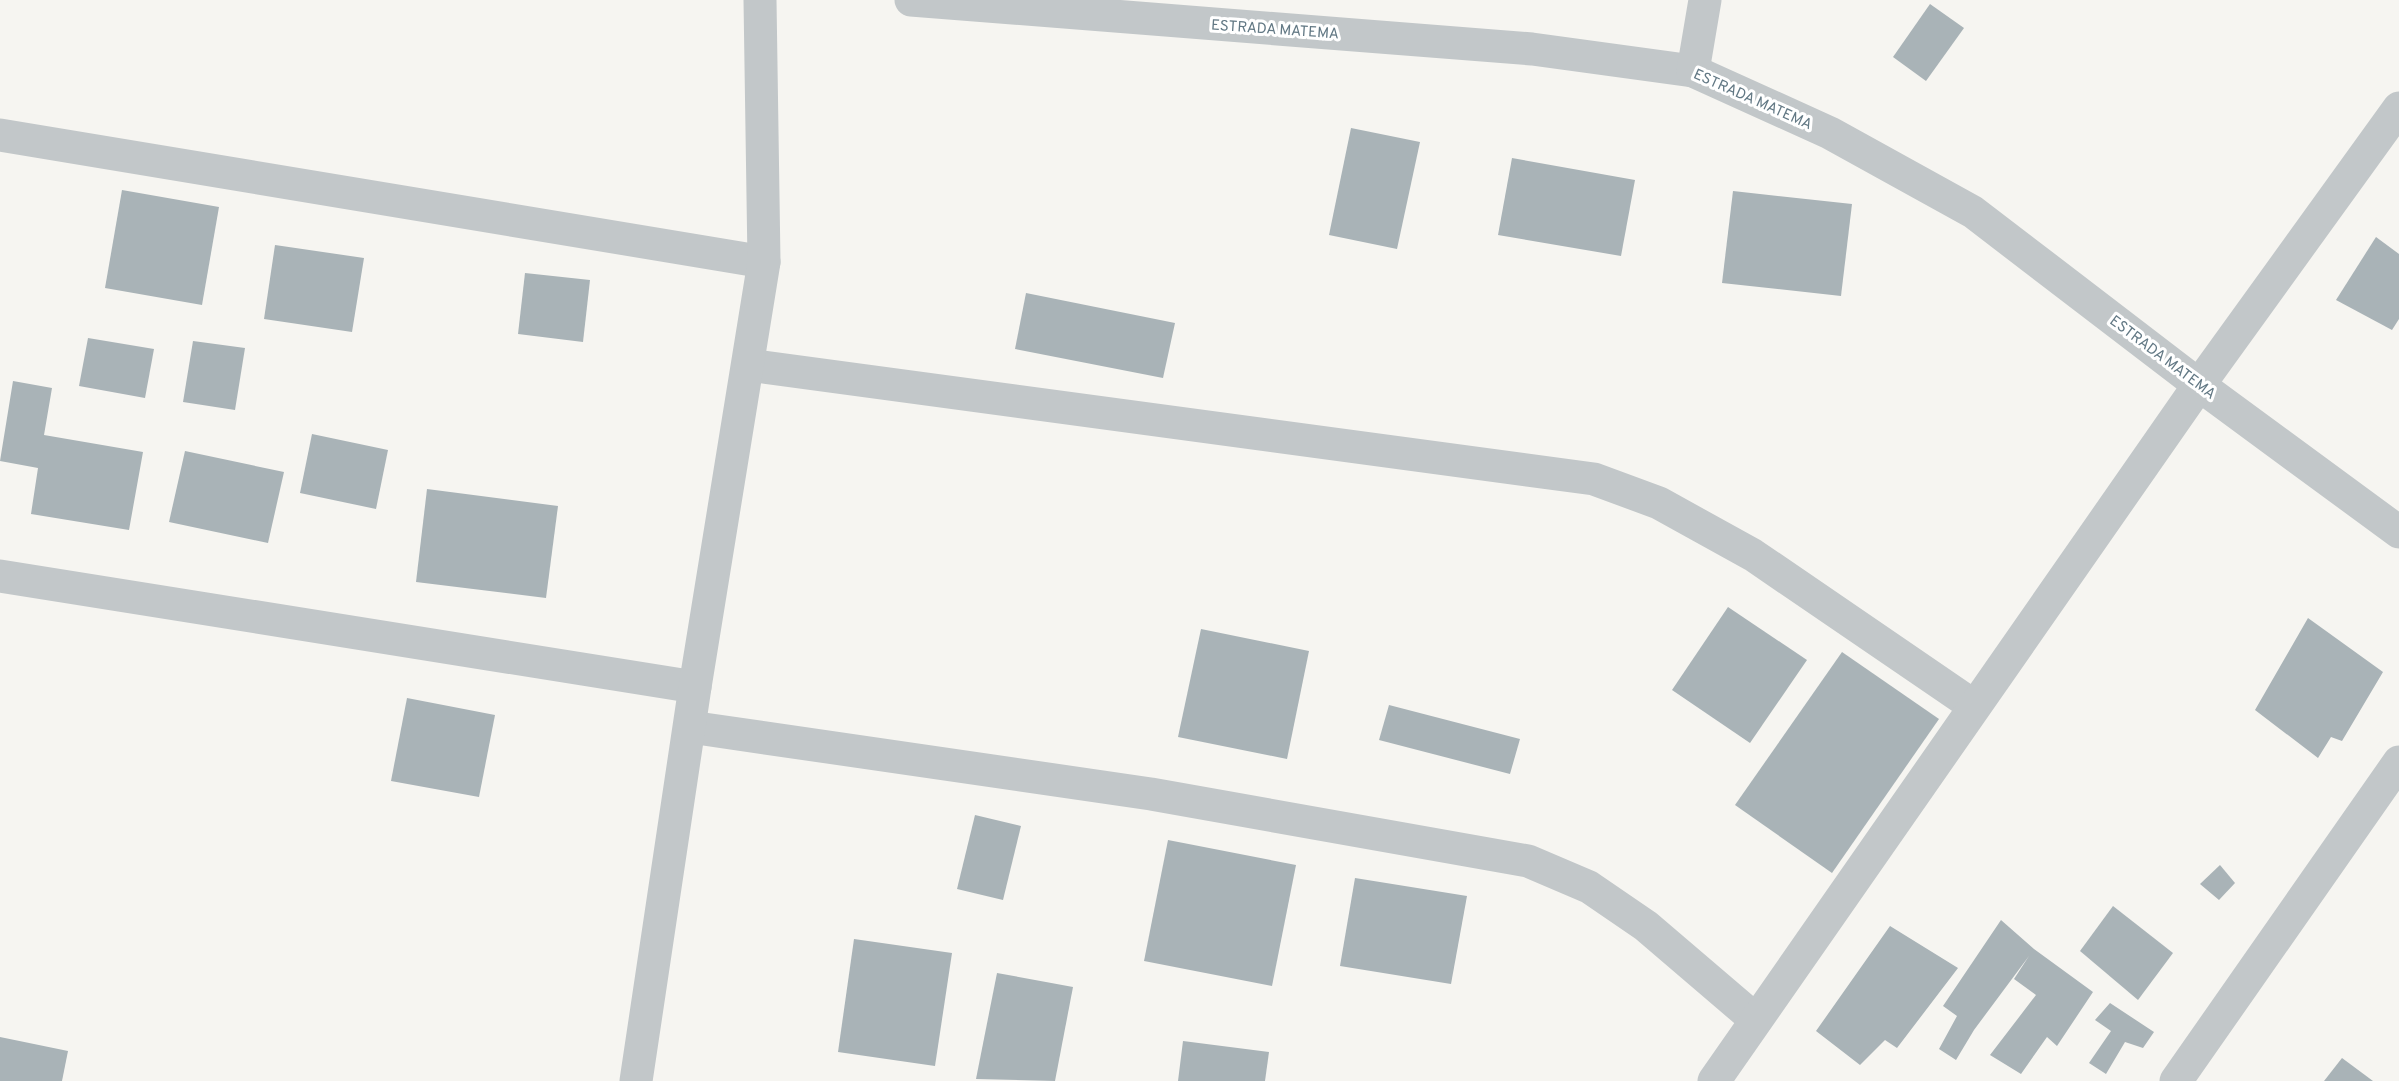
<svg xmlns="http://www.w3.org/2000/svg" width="2399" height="1081" viewBox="0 0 2399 1081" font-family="Overpass,sans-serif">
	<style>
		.building { fill: #a9b3b7 }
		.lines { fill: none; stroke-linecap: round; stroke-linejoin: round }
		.minor { stroke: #c2c7c9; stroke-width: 33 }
		.labels { text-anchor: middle; stroke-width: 6; stroke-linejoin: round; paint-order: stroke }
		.street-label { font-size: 15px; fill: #627884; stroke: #fff }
	</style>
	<rect width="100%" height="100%" fill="#f6f5f1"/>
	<g class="building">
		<polygon points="1930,4 1964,28 1926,81 1893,57"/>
		<polygon points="1351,128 1420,142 1397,249 1329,235"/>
		<polygon points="1512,158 1635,180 1621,256 1498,235"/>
		<polygon points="122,190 219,207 202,305 105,288"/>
		<polygon points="1733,191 1852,204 1841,296 1722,283"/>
		<polygon points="2376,237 2399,254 2399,319 2392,330 2336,300"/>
		<polygon points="275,245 364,258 352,332 264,319"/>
		<polygon points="525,273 590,280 583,342 518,334"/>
		<polygon points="1026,293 1175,323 1163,378 1015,349"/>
		<polygon points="88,338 154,349 145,398 79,386"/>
		<polygon points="193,341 245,348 235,410 183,402"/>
		<polygon points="13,381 52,388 44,435 143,452 129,530 31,514 38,468 0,461"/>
		<polygon points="312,434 388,450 376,509 300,493"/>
		<polygon points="185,451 284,472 268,543 169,522"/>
		<polygon points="427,489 558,506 546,598 416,582"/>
		<polygon points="1728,607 1807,660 1750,743 1672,690"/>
		<polygon points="2308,618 2383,672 2342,741 2331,737 2318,758 2255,710"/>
		<polygon points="1201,629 1309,651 1287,759 1178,737"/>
		<polygon points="1842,652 1939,719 1832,873 1735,805"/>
		<polygon points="407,698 495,715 479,797 391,781"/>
		<polygon points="1389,705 1520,739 1510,774 1379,740"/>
		<polygon points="975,815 1021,826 1003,900 957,889"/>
		<polygon points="1168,840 1296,865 1272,986 1144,961"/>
		<polygon points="2220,865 2235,883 2219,900 2200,884"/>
		<polygon points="1355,878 1467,896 1451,984 1340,966"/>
		<polygon points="2113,906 2173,953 2138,1000 2080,951"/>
		<polygon points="2001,920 2034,949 2093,992 2057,1046 2047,1037 2021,1074 1990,1055 2036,995 2014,979 2029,956 1974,1030 1956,1060 1939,1049 1957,1016 1943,1006"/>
		<polygon points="1890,926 1958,968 1897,1048 1885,1040 1860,1065 1816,1031"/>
		<polygon points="854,939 952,953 935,1066 838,1052"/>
		<polygon points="997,973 1073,987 1055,1081 976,1079"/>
		<polygon points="2110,1003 2154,1032 2143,1048 2125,1042 2106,1074 2089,1063 2111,1031 2095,1020"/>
		<polygon points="0,1037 68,1051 62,1081 0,1081"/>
		<polygon points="1183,1041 1269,1052 1265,1081 1178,1081"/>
		<polygon points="2342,1058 2373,1081 2324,1081"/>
	</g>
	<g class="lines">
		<g class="minor">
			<polyline points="911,0 1532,49 1693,71 1830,133 1973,212 2199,385 2399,532"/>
			<polyline points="1693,71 1705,0"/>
			<polyline points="0,135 764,262"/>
			<polyline points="748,365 1594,479 1659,503 1753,555 1974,706"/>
			<polyline points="0,576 695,687"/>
			<polyline points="690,727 1151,794 1528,861 1589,887 1646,926 1756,1020"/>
			<polyline points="636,1081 695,687 764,262 760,0"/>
			<polyline points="1714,1081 2199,385 2399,108"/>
			<polyline points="2176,1081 2399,762"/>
		</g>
	</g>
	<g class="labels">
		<g class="street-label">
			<text transform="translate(1275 29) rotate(4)" y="5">ESTRADA MATEMA</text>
			<text transform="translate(1753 99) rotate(24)" y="5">ESTRADA MATEMA</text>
			<text transform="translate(2163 357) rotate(37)" y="5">ESTRADA MATEMA</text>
		</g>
	</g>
</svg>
